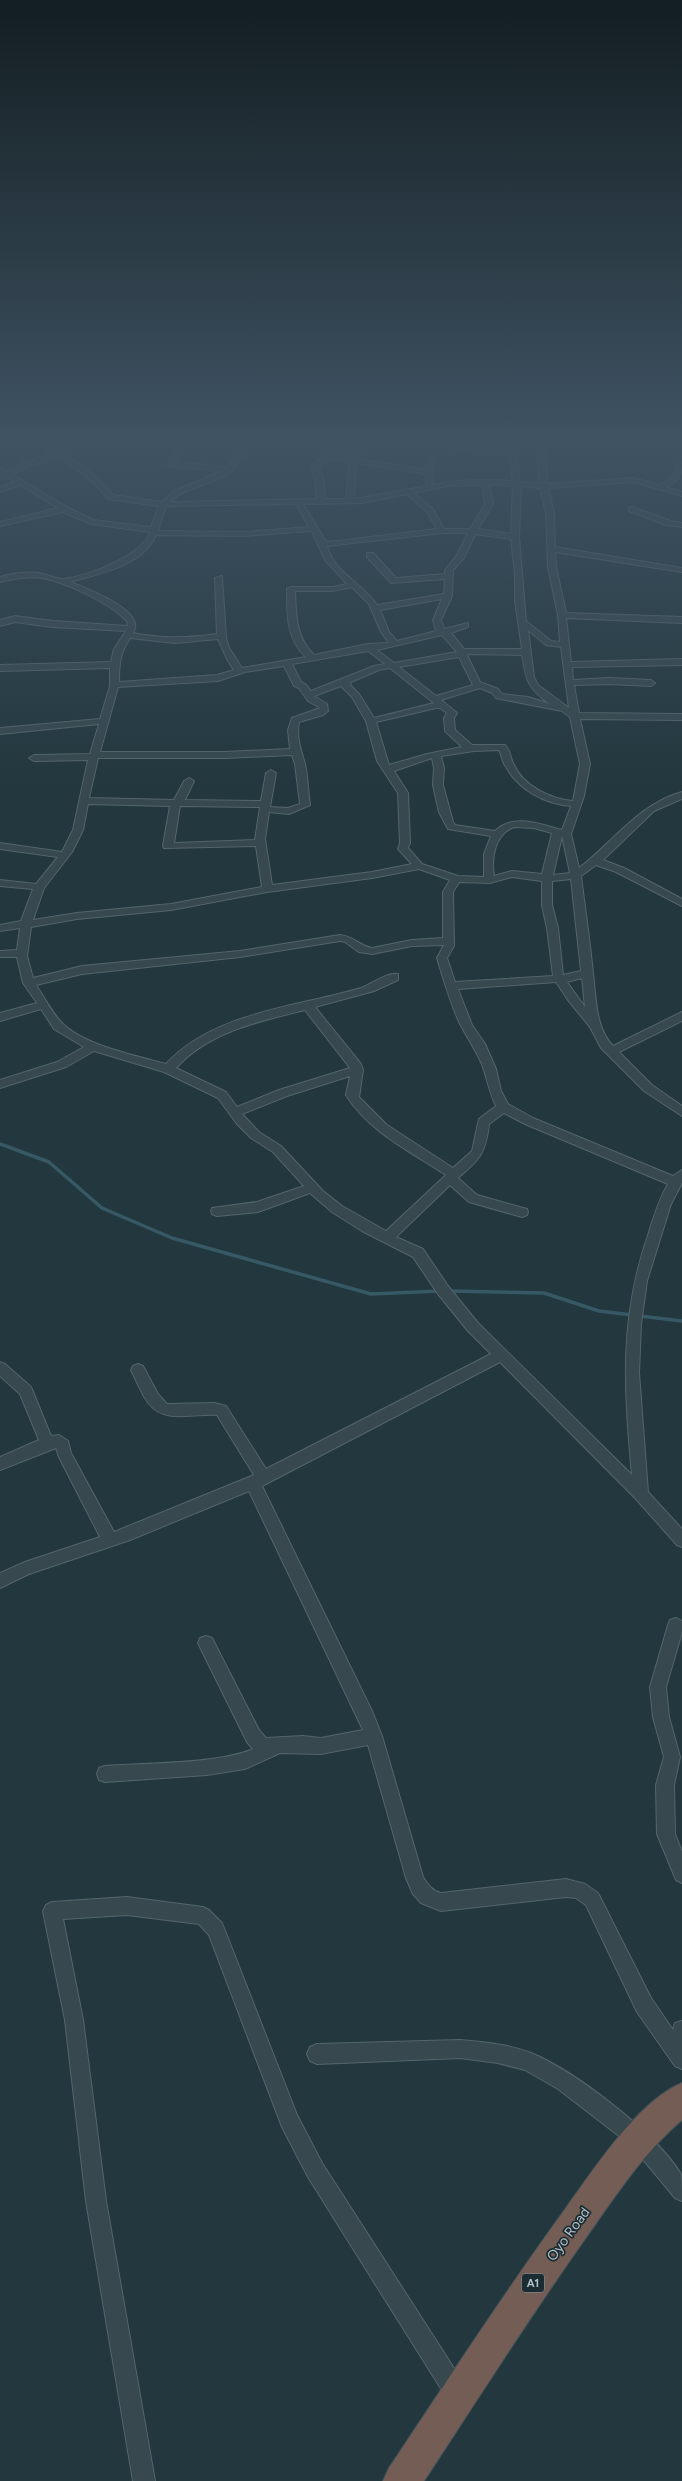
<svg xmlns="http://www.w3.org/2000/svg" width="682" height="2481" viewBox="0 0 682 2481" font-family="Figtree,sans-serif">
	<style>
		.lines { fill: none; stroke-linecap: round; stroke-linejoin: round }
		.stream { stroke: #365965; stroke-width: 3.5 }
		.street-casing { stroke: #55656c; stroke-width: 2 }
		.highway-casing { stroke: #425259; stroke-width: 2 }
		.street { fill: #37484e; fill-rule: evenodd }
		.highway { fill: #745d54; fill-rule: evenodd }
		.labels { text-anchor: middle; stroke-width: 3.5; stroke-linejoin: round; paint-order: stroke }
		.shield { fill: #1c2c33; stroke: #86959c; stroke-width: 1 }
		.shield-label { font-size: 11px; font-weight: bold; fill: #b3c2c9 }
		.near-street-label { font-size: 14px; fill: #b3c2c9; stroke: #1c2c33 }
	</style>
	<rect width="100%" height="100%" fill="#23373e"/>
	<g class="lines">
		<g class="stream">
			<polyline points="0,1144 49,1162 102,1208 172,1238 371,1294 440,1291"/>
			<polyline points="449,1291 544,1293 599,1311 682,1321"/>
		</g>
		<g class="street-casing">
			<g id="street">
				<path d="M25,439H34L59,451L71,439H78L64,454C83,466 99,477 113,495L162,502L174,491L222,471L168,466L179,439H186L175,462L227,467L232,461L241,439H248C244,448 242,460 235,467C218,486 188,484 170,502L317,499L315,479L311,468C320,453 335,454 351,455L358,439H365L358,459L427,470L428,460H434L432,485C459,479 486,479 513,481L509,456L456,450L452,448L456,446L508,451L506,439H514L520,482L539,483L537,439H545V443L622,439L614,444L545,447L547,484L634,478L659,485L671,479L679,463H682C682,476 678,481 666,487L682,492V496L634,482L548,488L554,513L555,547L682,568V572L555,552L556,567L566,613L682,617V623L566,618L571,662L682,659V665L572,667L573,680L609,678L651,680L655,683L651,686L609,684L574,685L579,713L682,714V720L580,719L590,764L584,796L571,834L579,868C612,843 640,803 682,792V799L654,811L603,860L624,868L682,899V906L616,872L596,865L581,876C585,908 590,942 593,973C596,996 595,1028 613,1046L682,1012V1021L619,1052L652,1085L682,1106V1116L644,1091L601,1048L590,1027L568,1000L556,982L458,989L472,1025L485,1044L496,1069L501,1091L508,1104L533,1118L673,1176L682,1170V1183L671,1204L647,1281L641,1324L639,1373L648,1492L682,1529V1547L677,1545L636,1499L500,1362L262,1486L372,1711L382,1736L423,1877C428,1885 432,1891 441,1893L566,1879L585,1884L598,1893L651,1998L673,2030L675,2023L682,2021V2069L675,2066L637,2012L586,1905L576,1898L566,1897L441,1911L421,1903L413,1894L406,1878L368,1745L321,1754L280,1753L245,1769L207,1775L105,1782L99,1780L97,1774L99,1768L105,1766C145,1763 219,1764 253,1749L247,1742L198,1643L200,1638L206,1636L212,1638L259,1730L266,1738L303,1736L321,1738L363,1730L249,1491L130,1540L29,1574L0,1588V1573L25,1562L100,1537L59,1457L56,1448L0,1470V1457L39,1440L20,1394L0,1376V1362L5,1364L31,1387L51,1436L59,1435L68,1441L71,1453L114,1532L254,1475L217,1415C206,1414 196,1416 185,1416C149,1419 145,1398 131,1370L133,1366L138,1364L143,1366L158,1394L167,1404L214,1403L226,1406L266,1469L491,1354L468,1331L438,1294L413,1257L362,1231L332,1212L310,1193L258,1212L217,1216L212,1214L211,1211L212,1208L257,1202L304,1186L273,1152L251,1138L237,1124L218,1098L164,1072L94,1051L66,1067L0,1088V1080L57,1062L84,1047L54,1029L41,1009L0,1021V1013L37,1003L23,983L17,957H0V951L17,950L20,928L0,931V925L21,921L33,889L0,886V880L36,884L58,857L0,849V843L62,852L73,830L88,760L34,761L29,758L34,755L90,754L99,724L0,734V728L100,719L110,686V668L0,671V665L111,662L114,649L126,631L53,627L15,622L0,626V620L15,616L53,621L128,626L127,621C110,603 67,583 43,578C28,576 14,579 0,582V577C14,573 29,571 43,574C49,575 58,580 64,579C88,576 142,556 150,532L91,524L63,512L0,526V522L58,508L20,485L0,492V487L15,482L6,477L0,479V468L7,471L21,463L52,453ZM57,457C77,469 94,480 108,499L159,506L151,527L93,520L67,507L12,474L27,467ZM332,459L350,460L346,499H325L323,479L319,468L325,461ZM356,463L421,473L426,476L427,486L354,499ZM489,484L513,486L511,534L478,529L493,504ZM482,485L485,504L470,529H444L433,509L414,493L447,486ZM521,486L540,488L546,513L548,567L558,615L560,642L551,641L526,621L519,537ZM407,494L427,512L437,529L329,542L325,540L303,504L362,503ZM296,504L309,527L243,532L158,531L166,506ZM312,531L325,560L347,584L333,587H291L287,589C287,613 286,639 306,657L242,668L229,648L226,638L222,576L215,578L217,634C189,638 161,639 133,633C148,611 85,588 70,582C98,574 143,566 156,535L243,536ZM442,533H468L456,557L445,570V574L396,578L373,553H367V557L391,583L445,579L444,594L377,605C363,583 334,573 327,546ZM475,534L511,539L515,573V601L522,649H464L451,633L468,627V623L444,629L441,620L452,596L453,570L464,558ZM352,587L369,604L381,632L389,643L368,644L314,655C296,638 296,615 295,591H333ZM442,599L433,620L436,631L397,641L389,632L380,610ZM528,630L546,645L561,647L569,708L538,685L534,677ZM442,635L457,652L394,663L377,650ZM130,638L175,643L218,639L227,659L234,670L217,675L119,682C119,664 120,653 130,638ZM368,651L385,664L374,666L311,691L305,684L301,682L292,664ZM468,654L522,655C526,680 528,689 550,704L528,697L502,694L498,689L480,682L467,655ZM459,657L473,685L436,696L399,667ZM284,666L294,686L299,688L308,701L320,708L292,718L288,730L290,749L225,752H100L118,687L218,681L245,672ZM390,668L434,703L374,718L359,694L350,685L351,682L379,670ZM341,686L352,697L366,721L377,761L398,793L400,843L398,849L412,864L372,872L272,885L265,839L269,812L289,814L310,805C308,792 308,777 305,764C301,749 296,738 299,722L323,715L328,711L327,704L314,696ZM480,688L492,693L496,698L562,711L570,717L580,764L573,801C551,799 523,786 514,765C510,758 511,751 505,745H472L455,730L454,718L457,713L441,700ZM436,708H440L447,713L444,718L445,731L462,747L427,754L389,765L376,722ZM499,750C502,755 502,762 506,767C519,790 545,804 571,806L562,830C540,824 514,813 495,831L455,825L453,822L443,785L444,768L441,756L474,751ZM292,755L295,764L300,804L288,808L270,807L276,773L271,770L266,773L261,801L185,800L194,781L189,778L184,781L174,800L89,798L98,758H225ZM432,758L434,768L433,785L439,812L448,829L491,836L484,854V877L458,876L422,864L408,848L410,843L408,793L394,771ZM88,804L170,806L163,846L164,848L256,846L262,887L171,904L77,913L33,920L44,888L72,852L83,830ZM180,806L260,807L255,840L174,843ZM514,827L534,828L552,833L542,874L512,871L494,876C491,857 495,834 514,827ZM562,836L570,873L553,875ZM419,869L450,880L443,892V938L412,940L372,948C360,946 353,936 340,935L240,951L82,966L33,978L27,956L31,927L77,919L171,910L267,892L372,878ZM512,877L542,881V905L547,928L553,976L455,982L447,958L454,946L453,892L459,882L490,883ZM571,879L581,971L563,975L558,928L552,905V881ZM340,941L345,942L359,952L372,954L412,946L444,945L437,958C444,981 450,1002 460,1024C467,1037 475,1049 481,1062C487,1077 489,1092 496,1106L479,1119L472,1151L453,1168L387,1125L359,1097L363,1070L361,1064L315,1007L374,991L398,980V974C387,972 372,984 361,988C297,1007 214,1012 166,1064C137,1056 83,1045 62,1023C52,1013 44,997 36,985L82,974L240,957ZM582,978L585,1007L567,982ZM305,1010L350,1068L279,1090L237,1107L226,1092L176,1068C208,1032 260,1021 305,1010ZM350,1076L346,1095C368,1131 411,1152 446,1175L386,1231L342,1206L323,1191L281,1146L259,1132L242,1114L287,1096ZM504,1113L525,1124L668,1184C659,1199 654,1216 649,1232C619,1318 624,1387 632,1475L478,1323L448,1286L423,1249L396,1237L450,1185L469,1202L522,1217L527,1215L528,1212L527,1209L477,1195L458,1178C480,1159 486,1153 489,1124Z"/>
				<polygon points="632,507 671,521 682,523 682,527 666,525 629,511 629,507"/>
				<polygon points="676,1618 682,1621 682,1632 666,1687 669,1717 680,1757 674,1785 675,1834 682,1852 682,1883 676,1880 657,1834 656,1785 664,1757 653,1717 650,1687 668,1625 670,1620"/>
				<polygon points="127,1897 203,1907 209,1910 222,1923 297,2115 322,2163 466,2387 469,2395 466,2403 458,2406 450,2403 308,2177 282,2127 209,1935 199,1924 127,1915 63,1919 83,2020 106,2201 155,2481 133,2481 86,2201 65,2020 43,1911 46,1905 52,1902"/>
				<path d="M460,2040C484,2042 508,2044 531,2053C575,2071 657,2134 681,2174C682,2180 682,2194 682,2201L675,2198L632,2146L558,2089L525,2070L498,2063L460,2058L317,2064L310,2061L307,2054L310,2047L317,2044Z"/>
			</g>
		</g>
		<g class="highway-casing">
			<path id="highway" d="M682,2083V2120C643,2153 614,2198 585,2239C529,2318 477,2400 424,2481H383L389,2468C447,2381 504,2293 566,2208C594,2169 638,2101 682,2083Z"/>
		</g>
		<use href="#street" class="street"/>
		<use href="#highway" class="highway"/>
	</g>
	<linearGradient id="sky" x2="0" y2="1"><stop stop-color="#131e22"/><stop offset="0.56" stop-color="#3f5363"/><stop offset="1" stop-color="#3f5363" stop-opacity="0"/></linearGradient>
	<rect width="682" height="786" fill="url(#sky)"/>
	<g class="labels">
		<rect class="shield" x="522" y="2274" width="22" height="18" rx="3"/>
		<g class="shield-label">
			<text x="533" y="2287">A1</text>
		</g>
		<g class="near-street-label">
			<text transform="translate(568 2234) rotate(-54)" y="5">Oyo Road</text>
		</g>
	</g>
</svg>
